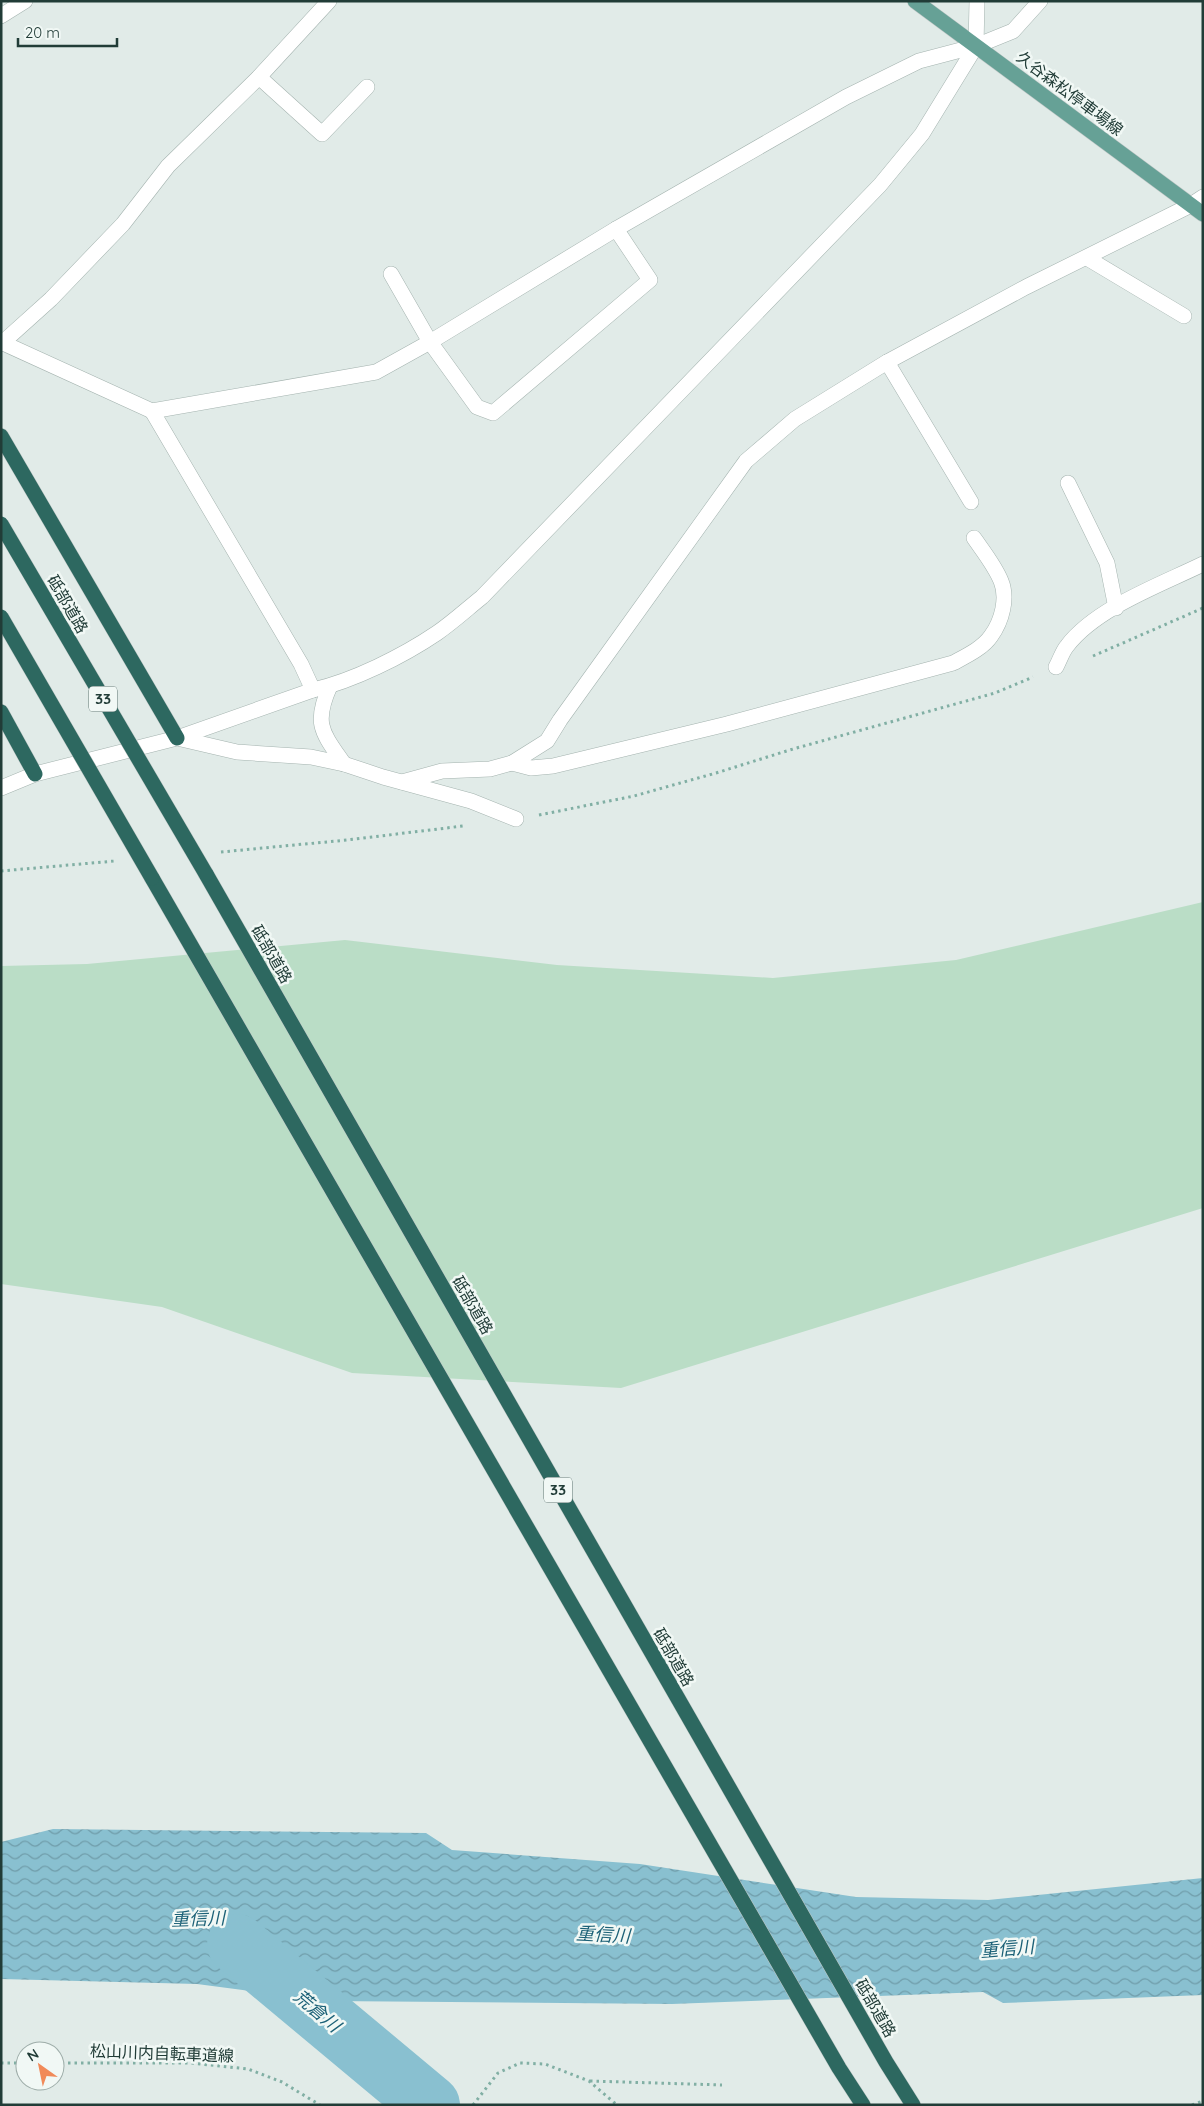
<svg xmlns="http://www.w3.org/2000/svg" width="1204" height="2106" viewBox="0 0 1204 2106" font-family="Quicksand,'Noto Sans JP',sans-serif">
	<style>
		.grass { fill: #baddc6 }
		.water { fill: url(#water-waves) }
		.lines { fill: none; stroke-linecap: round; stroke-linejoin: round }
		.river { stroke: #89c0d0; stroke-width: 60 }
		.minor-casing { stroke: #a4b3af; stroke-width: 16 }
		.major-casing { stroke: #c1c8c7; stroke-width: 16 }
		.highway-casing { stroke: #c1c8c7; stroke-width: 16 }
		.path { stroke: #81afa4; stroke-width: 3; stroke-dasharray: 2.5 4; stroke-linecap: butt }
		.minor { stroke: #fff; stroke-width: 15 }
		.major { stroke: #66a196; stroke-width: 15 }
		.highway { stroke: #2d6860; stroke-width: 15 }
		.highway-bridge-casing { stroke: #c1c8c7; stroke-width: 16; stroke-linecap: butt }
		.highway-bridge { stroke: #2d6860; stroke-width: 15 }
		.labels { text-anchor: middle; stroke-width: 5; stroke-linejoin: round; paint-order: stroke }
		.shield { fill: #f1f8f5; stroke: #5f7470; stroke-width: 1 }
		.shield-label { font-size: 15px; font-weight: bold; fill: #213c37 }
		.street-label { font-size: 16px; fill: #213c37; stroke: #f1f8f5 }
		.water-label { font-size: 18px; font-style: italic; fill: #1c6177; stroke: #f1f8f5 }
	</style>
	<defs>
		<pattern id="water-waves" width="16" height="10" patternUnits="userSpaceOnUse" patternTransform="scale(1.25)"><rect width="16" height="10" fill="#89c0d0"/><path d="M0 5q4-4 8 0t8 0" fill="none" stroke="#709daa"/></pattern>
	</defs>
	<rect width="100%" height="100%" fill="#e1ebe8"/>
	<polygon class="grass" points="1203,902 1203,1208 621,1388 352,1373 162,1307 1,1284 1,966 87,964 345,940 557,965 773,978 956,960"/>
	<polygon class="water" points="53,1829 426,1833 452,1850 640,1864 856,1897 988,1900 1203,1878 1203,1995 1003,2003 983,1992 672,2004 328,2001 197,1984 1,1979 1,1842"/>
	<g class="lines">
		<polyline class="river" points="237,1944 430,2105"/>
		<g class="minor-casing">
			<g id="minor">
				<polyline points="1,16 25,1"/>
				<polyline points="259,77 322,134 367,87"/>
				<polyline points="1087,258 1184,316"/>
				<polyline points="391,274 430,342 477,407 493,413 650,280 616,229"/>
				<polyline points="3,343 152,411 376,372 430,342 616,229 846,97 919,61 976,46 1013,31 1040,1"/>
				<polyline points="1,344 51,299 123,224 168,166 259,77 329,1"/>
				<polyline points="887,362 971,502"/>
				<polyline points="152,411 301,664 313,690"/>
				<polyline points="1068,483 1107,563 1116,608"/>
				<path d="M1056,667C1060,660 1062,652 1067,646C1096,608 1160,585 1203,564"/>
				<path d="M330,686C313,724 322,732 344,764"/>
				<path d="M177,738L313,690C353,681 403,656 437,633C453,622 467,609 482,597L880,185L922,134L976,46L977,1"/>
				<path d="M512,763L531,768L553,766L727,724L953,663C966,656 983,648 991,636C1002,621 1008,598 1001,581C995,566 983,551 974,538"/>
				<polyline points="402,782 442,771 490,769 512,763 547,741 560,720 746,461 795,419 887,362 1026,287 1191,205 1203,197"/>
				<polyline points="1,788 35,774 177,738 237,752 311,757 344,764 383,777 471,801 516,819"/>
			</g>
		</g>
		<g class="major-casing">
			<polyline id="major" points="915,1 1203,214"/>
		</g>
		<g class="highway-casing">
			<g id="highway">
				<polyline points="1,436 177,738"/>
				<polyline points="1,712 35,774"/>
				<polyline points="206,874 886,2062 913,2105"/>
				<polyline points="152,878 839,2068 863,2105"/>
			</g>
		</g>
		<g class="path">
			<polyline points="1093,656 1203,608"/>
			<polyline points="539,815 634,796 716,773 793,749 995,693 1033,677"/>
			<polyline points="221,852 347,840 463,826"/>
			<polyline points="1,871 115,861"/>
			<polyline points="1,2063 25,2063"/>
			<polyline points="55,2063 191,2063 248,2069 282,2082 320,2105"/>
			<polyline points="590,2081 722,2085"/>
			<polyline points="473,2105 498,2073 520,2063 545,2064 589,2081 617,2105"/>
			<polyline points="1192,2105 1203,2101"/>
		</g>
		<use href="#minor" class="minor"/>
		<use href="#major" class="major"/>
		<use href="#highway" class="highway"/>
		<g class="highway-bridge-casing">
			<g id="highway-bridge">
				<polyline points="1,524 206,874"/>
				<polyline points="1,617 152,878"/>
			</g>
		</g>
		<use href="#highway-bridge" class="highway-bridge"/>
	</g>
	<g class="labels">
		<g class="shield">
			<rect x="89" y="686.5" width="28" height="25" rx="4"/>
			<rect x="544" y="1477.5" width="28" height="25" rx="4"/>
		</g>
		<g class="shield-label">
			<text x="103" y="704">33</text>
			<text x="558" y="1495">33</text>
		</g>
		<g class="street-label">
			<text transform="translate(1070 93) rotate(37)" y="6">久谷森松停車場線</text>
			<text transform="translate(68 604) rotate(60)" y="6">砥部道路</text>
			<text transform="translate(272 954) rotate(60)" y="6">砥部道路</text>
			<text transform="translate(473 1305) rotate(60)" y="6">砥部道路</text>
			<text transform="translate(674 1657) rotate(60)" y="6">砥部道路</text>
			<text transform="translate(876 2008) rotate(60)" y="6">砥部道路</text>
			<text transform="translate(162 2053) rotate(2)" y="6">松山川内自転車道線</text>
		</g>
		<g class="water-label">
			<text transform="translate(198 1919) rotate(-2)" y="6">重信川</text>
			<text transform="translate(603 1935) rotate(3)" y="6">重信川</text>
			<text transform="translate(1007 1949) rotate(-5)" y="6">重信川</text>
			<text transform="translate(317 2011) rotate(40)" y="6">荒倉川</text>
		</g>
	</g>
	<rect width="1204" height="2106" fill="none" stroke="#213c37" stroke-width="5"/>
	<g transform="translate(40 2066) rotate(327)"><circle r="24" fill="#f1f8f5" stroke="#9eada9"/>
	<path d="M0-4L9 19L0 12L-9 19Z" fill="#f18a59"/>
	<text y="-8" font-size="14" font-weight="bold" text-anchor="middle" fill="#213c37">N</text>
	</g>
	<path d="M18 38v8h99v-8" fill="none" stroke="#213c37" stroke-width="2.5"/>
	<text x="25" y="38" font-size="15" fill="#213c37" stroke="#f1f8f5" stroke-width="4" paint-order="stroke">20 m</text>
</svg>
